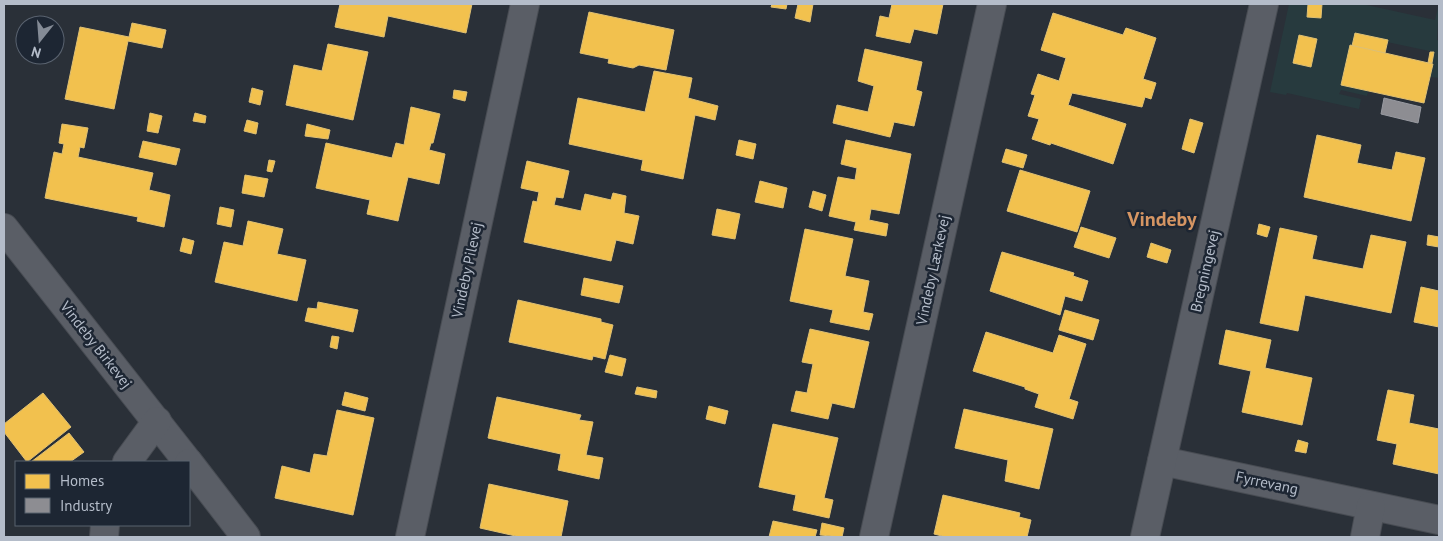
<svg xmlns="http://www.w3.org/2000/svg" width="1443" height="541" viewBox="0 0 1443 541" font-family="'PT Sans',sans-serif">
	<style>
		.green { fill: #273a3e; fill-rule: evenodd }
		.homes { fill: #f2c14e; stroke: #dfc073 }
		.industry { fill: #8d8d92; stroke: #999ba2 }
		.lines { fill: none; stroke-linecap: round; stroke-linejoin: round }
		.minor-casing { stroke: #484c53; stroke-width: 30 }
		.minor { stroke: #5a5e66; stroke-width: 28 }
		.labels { text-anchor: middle; stroke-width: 5; stroke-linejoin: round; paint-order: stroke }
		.street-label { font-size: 15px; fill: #b4bcc9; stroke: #1d2633 }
		.district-label { font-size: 20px; font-weight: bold; fill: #d59563; stroke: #1d2633 }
	</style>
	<rect width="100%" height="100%" fill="#2a3038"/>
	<path class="green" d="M1289,4H1308L1307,17L1321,18L1322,4H1362L1435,20L1439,4L1437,40L1439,41V78L1430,77L1434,52L1387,42L1350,45L1341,85L1368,91L1367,96L1341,90L1339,94L1361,99L1359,109L1287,93L1286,95L1270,92ZM1299,35L1317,39L1311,67L1293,63Z"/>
	<g class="homes">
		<polygon points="340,4 472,4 466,33 388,16 384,37 335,27"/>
		<polygon points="772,4 787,4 786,9 771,7"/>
		<polygon points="798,4 813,4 810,22 795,18"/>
		<polygon points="892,4 943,4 937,34 914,29 910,43 876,36 880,16 889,18"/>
		<polygon points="1308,4 1322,4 1321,18 1307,17"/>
		<polygon points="589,12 674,30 666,70 639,65 633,68 608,63 609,59 580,53"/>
		<polygon points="1053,13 1123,35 1126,28 1156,38 1143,79 1156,83 1151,99 1145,97 1142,107 1072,93 1068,105 1126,124 1113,164 1051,143 1050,145 1032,139 1039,119 1028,116 1035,95 1031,94 1038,74 1059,81 1066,58 1041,50"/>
		<polygon points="132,23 166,30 162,48 128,41 114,109 65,99 80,27 129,37"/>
		<polygon points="1355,33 1388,40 1385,53 1352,46"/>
		<polygon points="1299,35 1317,39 1311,67 1293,63"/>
		<polygon points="328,44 368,52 353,120 286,105 294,65 322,71"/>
		<polygon points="1350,45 1433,64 1424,103 1341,85"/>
		<polygon points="865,49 922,62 916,90 922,92 914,126 894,122 890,137 833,123 837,105 868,112 874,86 858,81"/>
		<polygon points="1430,52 1434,52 1432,63 1428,63"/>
		<polygon points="654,71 692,78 688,98 718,106 715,120 695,115 683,179 641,170 643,160 569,144 578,98 645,112"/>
		<polygon points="252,88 263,91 260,105 249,102"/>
		<polygon points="454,90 467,92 465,101 453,98"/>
		<polygon points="411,107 440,114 433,143 431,143 429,150 445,154 439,184 408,177 398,221 367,214 370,200 316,188 326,143 392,158 396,143 404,145"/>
		<polygon points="150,113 162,116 158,133 147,131"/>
		<polygon points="195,113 206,116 205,123 193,121"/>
		<polygon points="1190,119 1203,123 1194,153 1182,149"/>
		<polygon points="247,120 258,123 256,134 244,131"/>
		<polygon points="62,124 88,128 84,148 80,147 78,157 153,173 149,190 170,195 164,227 137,221 138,217 45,198 54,152 62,154 64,144 59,143"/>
		<polygon points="307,124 330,130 328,139 305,136"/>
		<polygon points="1317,135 1361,145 1357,163 1392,170 1396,152 1425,158 1411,221 1304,197"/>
		<polygon points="739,140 756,144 753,159 736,155"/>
		<polygon points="846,140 911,154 899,214 871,209 869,220 888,224 886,236 854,230 856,222 829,216 838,177 855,180 857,168 841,164"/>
		<polygon points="143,141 180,149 176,165 139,157"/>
		<polygon points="1006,149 1027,155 1023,168 1002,162"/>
		<polygon points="269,160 275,161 272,172 267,171"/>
		<polygon points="527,161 569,171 563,198 556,197 554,205 581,211 585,194 611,200 613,193 626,196 624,213 639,216 633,244 616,240 611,261 524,242 533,201 537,202 539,192 521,188"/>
		<polygon points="1020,170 1090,191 1077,232 1007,211"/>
		<polygon points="245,175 268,179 264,197 242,193"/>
		<polygon points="760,181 787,188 783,208 755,202"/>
		<polygon points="813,191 826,195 822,211 809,207"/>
		<polygon points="220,207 234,210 231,227 217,224"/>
		<polygon points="717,209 740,214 735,239 712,235"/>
		<polygon points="248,221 283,229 277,254 306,260 297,301 215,282 224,242 243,246"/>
		<polygon points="1259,224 1270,227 1267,237 1257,234"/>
		<polygon points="1081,227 1116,238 1109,258 1074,247"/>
		<polygon points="1280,228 1317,236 1312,259 1363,269 1371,235 1406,242 1391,313 1305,295 1298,331 1260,323"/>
		<polygon points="805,229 853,239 845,276 869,281 863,312 873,314 869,330 830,322 833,310 790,301"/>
		<polygon points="1428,235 1439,237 1439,247 1427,245"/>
		<polygon points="183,238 194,241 191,254 180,251"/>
		<polygon points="1151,243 1171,250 1167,263 1147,257"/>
		<polygon points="1002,252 1074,273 1073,276 1088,281 1082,301 1065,296 1060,315 990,291"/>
		<polygon points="584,278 623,286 619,303 581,295"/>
		<polygon points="1421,287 1439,291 1439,327 1414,322"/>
		<polygon points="518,300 601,319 601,322 613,325 605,359 593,356 592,360 509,342"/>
		<polygon points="318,302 358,310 353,332 305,321 308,308 317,309"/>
		<polygon points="1065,310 1099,320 1093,340 1059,330"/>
		<polygon points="810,329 869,342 854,408 832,403 828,419 791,411 796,391 807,393 813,364 802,362"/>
		<polygon points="1226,330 1271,340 1265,368 1312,378 1302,425 1242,412 1251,371 1219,364"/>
		<polygon points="986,332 1053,353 1059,335 1086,344 1069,399 1078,402 1073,419 1035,407 1039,394 1025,389 1025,387 973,371"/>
		<polygon points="332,336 339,337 337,349 330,347"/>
		<polygon points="610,355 626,359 622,376 605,372"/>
		<polygon points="637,387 657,391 656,398 635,394"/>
		<polygon points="1388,390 1414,395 1409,423 1439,429 1439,474 1393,464 1397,444 1377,440"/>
		<polygon points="345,392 368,398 365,411 342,405"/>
		<polygon points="43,393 71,427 27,462 4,432 4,424"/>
		<polygon points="497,397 581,415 579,420 593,422 586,455 603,458 599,479 558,470 561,454 488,438"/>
		<polygon points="709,406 728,411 725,424 706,419"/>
		<polygon points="964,409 1053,429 1039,489 1005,481 1008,460 955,448"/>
		<polygon points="337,410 374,418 353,515 275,498 282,466 310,473 314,454 327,456"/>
		<polygon points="773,424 838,438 824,498 833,500 829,518 793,510 796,495 759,487"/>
		<polygon points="69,433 84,452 70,462 31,462"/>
		<polygon points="1298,440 1308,443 1306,453 1295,451"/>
		<polygon points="489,484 568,501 561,537 520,537 480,528"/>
		<polygon points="943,495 1020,513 1019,517 1031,520 1027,537 946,537 934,534"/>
		<polygon points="773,521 817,530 815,537 769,537"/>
		<polygon points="822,523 844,528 842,537 820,535"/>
	</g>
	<polygon class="industry" points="1384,98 1421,107 1418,123 1381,114"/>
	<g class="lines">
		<g class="minor-casing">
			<g id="minor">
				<polyline points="4,228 188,462"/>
				<polyline points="1162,461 1439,520"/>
				<polyline points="127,462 157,421"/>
				<polyline points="189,463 246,537"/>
				<polyline points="104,537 105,525"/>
				<polyline points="410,537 525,4"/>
				<polyline points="874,537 992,4"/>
				<polyline points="1145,537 1264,4"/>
				<polyline points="1365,537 1371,506"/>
			</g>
		</g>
		<use href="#minor" class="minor"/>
	</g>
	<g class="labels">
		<g class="street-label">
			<text transform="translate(467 270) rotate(-78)" y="5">Vindeby Pilevej</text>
			<text transform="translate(933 270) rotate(-78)" y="5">Vindeby Lærkevej</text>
			<text transform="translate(1205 271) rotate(-77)" y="5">Bregningevej</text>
			<text transform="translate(96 345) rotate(52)" y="5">Vindeby Birkevej</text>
			<text transform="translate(1267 483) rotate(12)" y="5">Fyrrevang</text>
		</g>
		<g class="district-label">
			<text x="1162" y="226">Vindeby</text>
		</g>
	</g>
	<rect width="1443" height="541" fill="none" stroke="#b4bcc9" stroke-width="10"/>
	<rect x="15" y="461" width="175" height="65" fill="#1d2633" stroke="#59626f"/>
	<rect x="25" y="474" width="25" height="15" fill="#f2c14e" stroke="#59626f"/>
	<text x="60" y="486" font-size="15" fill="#b4bcc9">Homes</text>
	<rect x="25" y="498" width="25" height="15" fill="#8d8d92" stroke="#59626f"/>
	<text x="60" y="511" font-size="15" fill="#b4bcc9">Industry</text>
	<g transform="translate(40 40) rotate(197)"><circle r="24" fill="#1d2633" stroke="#59626f"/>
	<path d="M0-4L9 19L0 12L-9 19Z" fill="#848b96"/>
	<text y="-8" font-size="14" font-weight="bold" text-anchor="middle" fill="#b4bcc9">N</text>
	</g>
</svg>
